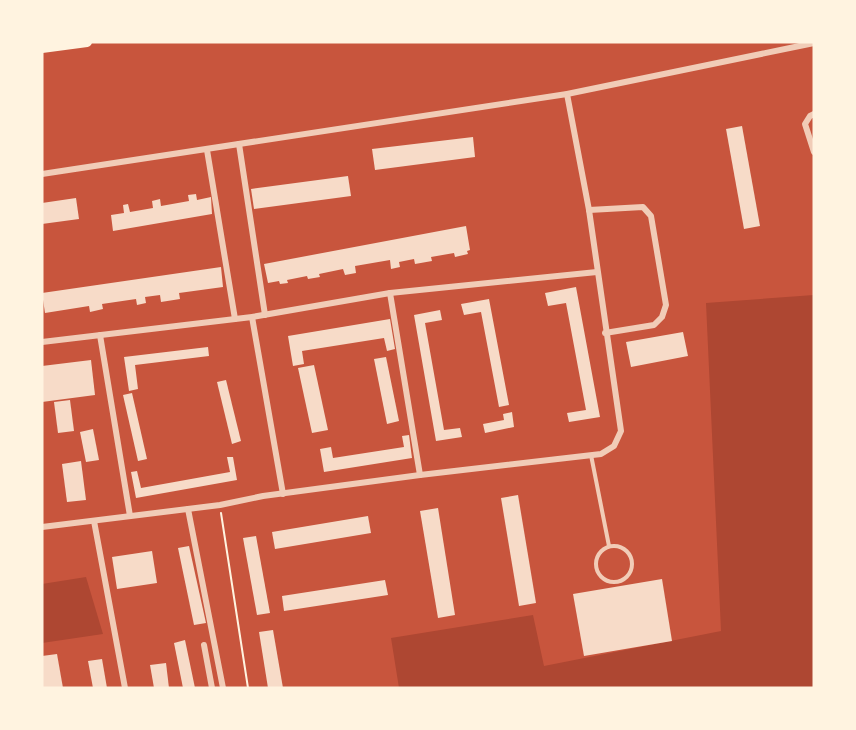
<svg xmlns="http://www.w3.org/2000/svg" width="856" height="730" viewBox="0 0 856 730" font-family="'Alegreya Sans',sans-serif">
	<style>
		.green { fill: #ae4732 }
		.building { fill: #f7dbc8 }
		.lines { fill: none; stroke-linecap: round; stroke-linejoin: round }
		.path { stroke: #fff3e0; stroke-width: 2 }
		.service { stroke: #f1ccb7; stroke-width: 4 }
		.minor { stroke: #f1ccb7; stroke-width: 6 }
		.primary { stroke: #fff3e0; stroke-width: 10 }
	</style>
	<rect width="100%" height="100%" fill="#c8553d"/>
	<g class="green">
		<polygon points="814,295 814,688 399,688 391,638 533,615 544,666 721,631 706,303"/>
		<polygon points="86,577 103,634 42,643 42,584"/>
	</g>
	<g class="building">
		<polygon points="742,126 760,226 744,229 726,129"/>
		<polygon points="473,137 475,157 375,170 372,149"/>
		<polygon points="348,176 351,196 254,209 251,189"/>
		<polygon points="196,194 197,200 211,197 212,214 113,231 111,215 124,213 123,205 128,204 130,212 153,208 152,201 160,199 161,206 189,201 188,195"/>
		<polygon points="76,198 79,219 42,224 42,203"/>
		<polygon points="466,226 470,250 467,251 468,254 455,257 454,253 431,257 432,261 415,264 414,259 399,262 400,267 391,269 390,260 355,266 356,273 345,275 343,269 319,274 320,277 308,279 307,276 287,280 288,283 280,284 279,281 268,283 264,264"/>
		<polygon points="221,267 223,287 179,293 180,299 161,302 160,295 145,297 146,303 137,305 136,299 102,304 103,309 90,312 89,306 45,313 42,293"/>
		<polygon points="576,287 600,417 569,422 567,413 586,410 566,303 548,306 545,293"/>
		<polygon points="489,299 509,405 499,407 481,312 464,315 461,304"/>
		<polygon points="440,310 442,320 425,323 444,430 460,428 462,437 436,441 414,315"/>
		<polygon points="390,319 395,349 387,351 384,338 302,351 304,364 293,366 288,336"/>
		<polygon points="683,332 688,356 631,367 626,342"/>
		<polygon points="208,347 209,356 135,365 138,389 129,391 124,357"/>
		<polygon points="386,357 399,421 387,424 374,359"/>
		<polygon points="91,360 95,395 42,402 42,366"/>
		<polygon points="314,365 328,430 312,433 298,368"/>
		<polygon points="226,380 241,441 232,444 217,382"/>
		<polygon points="132,393 147,459 138,461 123,395"/>
		<polygon points="70,400 74,431 58,433 54,402"/>
		<polygon points="512,412 514,427 485,433 483,424 504,420 503,414"/>
		<polygon points="93,429 99,460 86,462 80,432"/>
		<polygon points="409,435 412,458 324,472 320,449 331,447 333,458 404,447 402,436"/>
		<polygon points="227,457 233,457 237,480 136,498 131,472 137,471 141,488 230,472"/>
		<polygon points="81,461 86,500 67,502 62,464"/>
		<polygon points="518,495 536,603 519,606 501,498"/>
		<polygon points="438,508 455,615 438,618 420,511"/>
		<polygon points="368,516 371,533 275,549 272,532"/>
		<polygon points="256,536 270,613 257,615 243,538"/>
		<polygon points="189,546 206,623 194,625 178,548"/>
		<polygon points="152,551 157,583 117,589 112,557"/>
		<polygon points="662,579 672,641 584,656 573,594"/>
		<polygon points="385,580 388,595 284,611 282,596"/>
		<polygon points="273,630 283,688 268,688 259,632"/>
		<polygon points="185,640 195,688 183,688 174,643"/>
		<polygon points="57,654 63,688 42,688 42,656"/>
		<polygon points="102,659 107,688 93,688 88,661"/>
		<polygon points="166,663 169,688 154,688 150,665"/>
	</g>
	<g class="lines">
		<polyline class="path" points="221,513 248,688"/>
		<g class="service">
			<polyline points="591,455 609,546"/>
			<circle cx="614" cy="564" r="18"/>
		</g>
		<g class="minor">
			<polyline points="814,114 810,116 805,124 814,152"/>
			<polyline points="239,144 265,315"/>
			<polyline points="207,150 235,319"/>
			<polyline points="42,174 567,94 814,43"/>
			<polyline points="589,210 643,207 651,216 666,305 662,317 654,325 605,333"/>
			<polyline points="390,293 420,475"/>
			<polyline points="252,317 283,494"/>
			<polyline points="100,335 130,516"/>
			<polyline points="42,342 252,317 390,293 597,272"/>
			<polyline points="188,509 223,688"/>
			<polyline points="94,521 125,688"/>
			<polyline points="42,527 220,505 263,496 420,475 601,454 614,446 621,431 589,210 567,94"/>
			<polyline points="204,645 212,688"/>
		</g>
		<polyline class="primary" points="42,48 87,42"/>
	</g>
	<rect width="856" height="730" fill="none" stroke="#fff3e0" stroke-width="87"/>
</svg>
